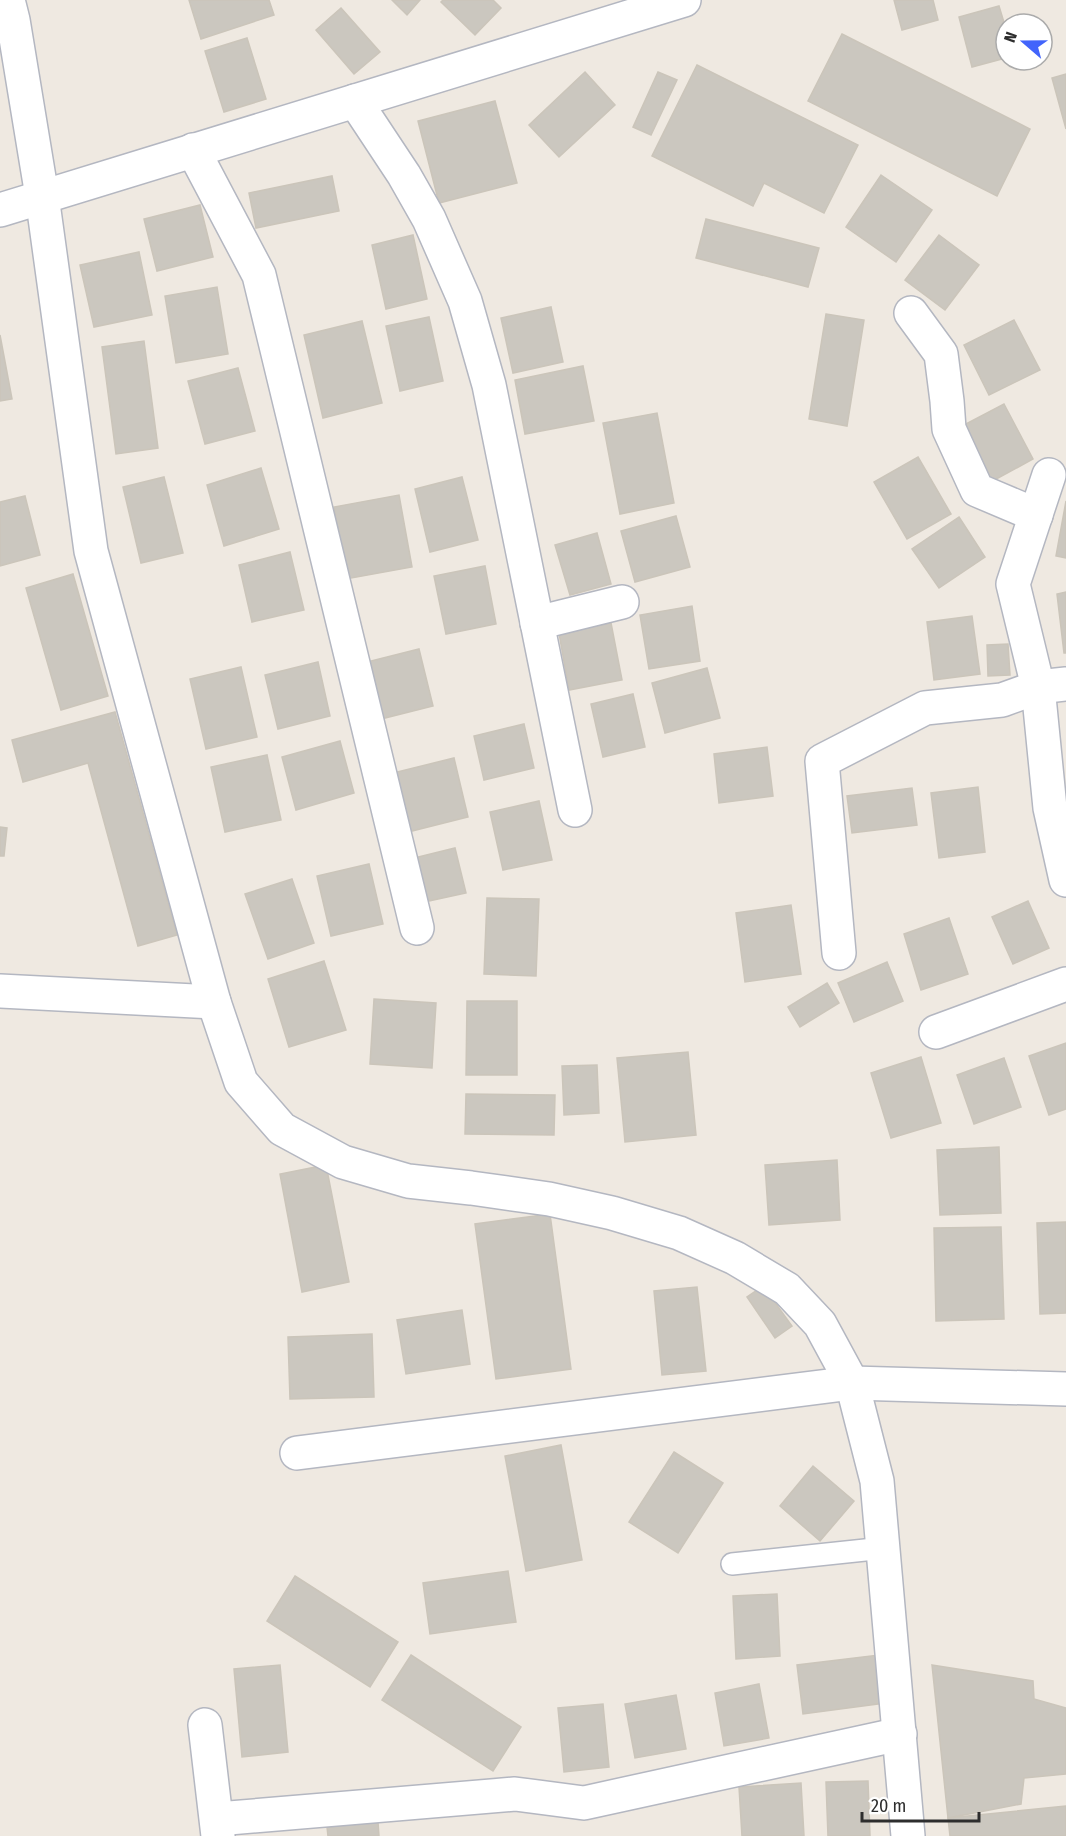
<svg xmlns="http://www.w3.org/2000/svg" width="1066" height="1836" viewBox="0 0 1066 1836" font-family="'Fira Sans Condensed',sans-serif">
	<style>
		.building { fill: #cbc7bf; stroke: #cbc5ba; stroke-width: 1.5 }
		.lines { fill: none; stroke-linecap: round; stroke-linejoin: round }
		.lane-casing { stroke: #b4b7c1; stroke-width: 24 }
		.street-casing { stroke: #b4b7c1; stroke-width: 36 }
		.secondary-casing { stroke: #b4b7c1; stroke-width: 36 }
		.lane { stroke: #fff; stroke-width: 21 }
		.street { stroke: #fff; stroke-width: 33 }
		.secondary { stroke: #fff; stroke-width: 33 }
	</style>
	<rect width="100%" height="100%" fill="#efe9e1"/>
	<g class="building">
		<polygon points="189,0 269,0 274,15 201,39"/>
		<polygon points="392,0 420,0 407,15"/>
		<polygon points="443,0 493,0 501,8 475,35 441,2"/>
		<polygon points="894,0 933,0 938,20 902,30"/>
		<polygon points="999,6 1006,29 1006,58 972,67 959,17"/>
		<polygon points="341,8 380,52 354,74 316,30"/>
		<polygon points="842,34 1030,129 997,196 808,101"/>
		<polygon points="247,38 266,99 224,112 205,51"/>
		<polygon points="697,65 858,145 824,213 764,183 753,206 652,156"/>
		<polygon points="585,72 615,105 559,157 529,125"/>
		<polygon points="658,72 677,80 651,135 633,127"/>
		<polygon points="1066,74 1066,129 1052,78"/>
		<polygon points="495,101 517,183 439,203 418,121"/>
		<polygon points="881,175 932,210 896,262 846,227"/>
		<polygon points="332,176 339,211 256,228 249,193"/>
		<polygon points="200,205 213,257 157,271 144,219"/>
		<polygon points="706,219 819,248 808,287 696,258"/>
		<polygon points="413,235 427,299 386,309 372,245"/>
		<polygon points="939,235 979,265 945,310 905,280"/>
		<polygon points="139,252 152,315 94,327 80,265"/>
		<polygon points="217,287 228,354 176,363 165,296"/>
		<polygon points="551,307 563,362 513,373 501,318"/>
		<polygon points="826,314 864,320 847,426 809,419"/>
		<polygon points="429,317 443,381 400,391 386,326"/>
		<polygon points="1014,320 1040,370 989,395 964,345"/>
		<polygon points="362,321 382,403 323,418 304,335"/>
		<polygon points="0,335 12,399 0,401"/>
		<polygon points="144,341 158,448 116,454 102,347"/>
		<polygon points="583,366 594,421 525,434 515,380"/>
		<polygon points="238,368 255,431 205,444 188,381"/>
		<polygon points="1004,404 1033,459 989,483 960,427"/>
		<polygon points="657,413 674,503 620,514 603,423"/>
		<polygon points="918,457 951,514 907,539 874,482"/>
		<polygon points="261,468 279,529 224,546 207,485"/>
		<polygon points="164,477 183,553 141,563 123,487"/>
		<polygon points="462,477 478,540 430,552 415,489"/>
		<polygon points="399,495 412,567 346,579 334,507"/>
		<polygon points="25,496 40,555 0,566 0,502"/>
		<polygon points="1066,501 1066,558 1056,556"/>
		<polygon points="676,516 690,567 635,582 621,531"/>
		<polygon points="959,517 985,557 939,588 912,549"/>
		<polygon points="597,533 611,584 570,595 555,545"/>
		<polygon points="290,552 304,610 252,622 239,565"/>
		<polygon points="485,566 496,624 446,634 434,576"/>
		<polygon points="73,574 108,696 61,710 26,588"/>
		<polygon points="1066,592 1066,653 1064,653 1057,594"/>
		<polygon points="692,606 700,661 649,669 640,615"/>
		<polygon points="972,616 980,674 934,680 927,622"/>
		<polygon points="611,623 622,680 569,690 559,633"/>
		<polygon points="1008,644 1010,675 988,676 987,645"/>
		<polygon points="419,649 433,706 381,719 367,662"/>
		<polygon points="318,662 330,716 278,729 265,675"/>
		<polygon points="241,667 257,737 206,749 190,679"/>
		<polygon points="707,668 720,718 665,733 652,683"/>
		<polygon points="633,694 645,747 603,757 591,704"/>
		<polygon points="115,712 177,935 138,946 88,763 23,782 12,740"/>
		<polygon points="524,724 534,768 484,780 474,736"/>
		<polygon points="340,741 354,793 296,810 282,757"/>
		<polygon points="767,747 773,796 719,803 714,754"/>
		<polygon points="267,755 281,820 225,832 211,767"/>
		<polygon points="454,758 468,817 408,832 393,773"/>
		<polygon points="978,787 985,852 939,858 931,793"/>
		<polygon points="912,788 917,825 852,833 847,796"/>
		<polygon points="539,801 552,860 503,870 490,812"/>
		<polygon points="0,827 7,828 4,856 0,856"/>
		<polygon points="455,848 466,893 424,902 414,858"/>
		<polygon points="369,864 383,924 331,936 317,876"/>
		<polygon points="292,879 314,943 268,959 245,894"/>
		<polygon points="487,898 539,899 536,976 484,974"/>
		<polygon points="1028,901 1049,948 1013,964 992,917"/>
		<polygon points="791,905 801,974 745,982 736,913"/>
		<polygon points="949,918 968,974 921,990 904,934"/>
		<polygon points="324,961 346,1030 289,1047 268,979"/>
		<polygon points="887,962 903,1001 854,1022 838,983"/>
		<polygon points="827,983 839,1003 800,1027 788,1007"/>
		<polygon points="374,999 436,1003 432,1068 370,1064"/>
		<polygon points="467,1001 517,1001 517,1075 466,1075"/>
		<polygon points="1066,1043 1066,1109 1049,1115 1029,1056"/>
		<polygon points="688,1052 696,1135 625,1142 617,1058"/>
		<polygon points="921,1057 941,1123 891,1138 871,1073"/>
		<polygon points="1004,1058 1021,1107 974,1124 957,1075"/>
		<polygon points="597,1065 599,1113 564,1115 562,1066"/>
		<polygon points="466,1094 555,1095 554,1135 465,1134"/>
		<polygon points="999,1147 1001,1213 940,1215 937,1150"/>
		<polygon points="837,1160 840,1220 769,1225 765,1165"/>
		<polygon points="326,1165 349,1282 302,1292 280,1174"/>
		<polygon points="550,1214 571,1369 496,1379 475,1224"/>
		<polygon points="1066,1222 1066,1313 1040,1314 1037,1223"/>
		<polygon points="1001,1227 1004,1319 936,1321 934,1228"/>
		<polygon points="763,1286 792,1326 775,1338 747,1297"/>
		<polygon points="697,1287 706,1371 662,1375 654,1291"/>
		<polygon points="462,1310 470,1364 406,1374 397,1320"/>
		<polygon points="372,1334 374,1397 290,1399 288,1337"/>
		<polygon points="561,1445 582,1560 526,1571 505,1456"/>
		<polygon points="674,1452 723,1483 678,1553 629,1522"/>
		<polygon points="813,1466 854,1501 820,1541 780,1506"/>
		<polygon points="508,1571 516,1622 430,1634 423,1583"/>
		<polygon points="295,1576 398,1642 370,1687 267,1621"/>
		<polygon points="777,1594 780,1656 736,1659 733,1596"/>
		<polygon points="411,1655 521,1727 493,1771 382,1700"/>
		<polygon points="879,1655 885,1703 803,1714 797,1665"/>
		<polygon points="280,1665 288,1752 242,1757 234,1669"/>
		<polygon points="932,1665 1033,1681 1034,1699 1066,1708 1066,1774 1024,1778 1021,1804 948,1818"/>
		<polygon points="759,1684 769,1738 724,1746 715,1693"/>
		<polygon points="676,1695 686,1749 635,1758 625,1704"/>
		<polygon points="603,1704 609,1767 564,1772 558,1708"/>
		<polygon points="868,1781 870,1836 828,1836 826,1782"/>
		<polygon points="801,1783 804,1836 742,1836 739,1787"/>
		<polygon points="1066,1806 1066,1836 950,1836 948,1818"/>
		<polygon points="378,1822 379,1836 328,1836 327,1827"/>
	</g>
	<g class="lines">
		<g class="lane-casing">
			<polyline id="lane" points="732,1564 884,1548"/>
		</g>
		<g class="street-casing">
			<g id="street">
				<polyline points="8,0 13,20 42,196 91,551 214,1002 241,1082 282,1129 343,1162 408,1181 471,1188 549,1199 612,1213 679,1233 735,1258 787,1289 820,1324 852,1383 877,1481 908,1836"/>
				<polyline points="355,101 404,175 429,219 465,301 489,385 575,810"/>
				<polyline points="193,150 259,275 417,928"/>
				<polyline points="911,313 941,354 947,401 949,429 977,490 1036,515"/>
				<polyline points="1049,475 1013,584 1038,687 1050,808 1066,880"/>
				<polyline points="537,623 622,602"/>
				<polyline points="839,953 822,761 925,708 1002,700 1038,687 1066,684"/>
				<polyline points="0,991 214,1002"/>
				<polyline points="936,1032 1066,984"/>
				<polyline points="297,1453 852,1383 1066,1389"/>
				<polyline points="205,1725 218,1836"/>
				<polyline points="217,1819 515,1794 584,1803 900,1734"/>
			</g>
		</g>
		<g class="secondary-casing">
			<polyline id="secondary" points="0,210 684,0"/>
		</g>
		<use href="#lane" class="lane"/>
		<use href="#street" class="street"/>
		<use href="#secondary" class="secondary"/>
	</g>
	<g transform="translate(1024 42) rotate(290)"><circle r="28" fill="#ffffff" stroke="#ababab" stroke-width="1.5"/>
	<path d="M0-4.5L10 22L0 15L-10 22Z" fill="#4264fb"/>
	<text y="-9" font-size="16" font-weight="bold" text-anchor="middle" fill="#2e2e2e">N</text>
	</g>
	<path d="M862 1812v9h117v-9" fill="none" stroke="#2e2e2e" stroke-width="3"/>
	<text x="871" y="1812" font-size="18" fill="#2e2e2e" stroke="#ffffff" stroke-width="4.5" paint-order="stroke">20 m</text>
</svg>
